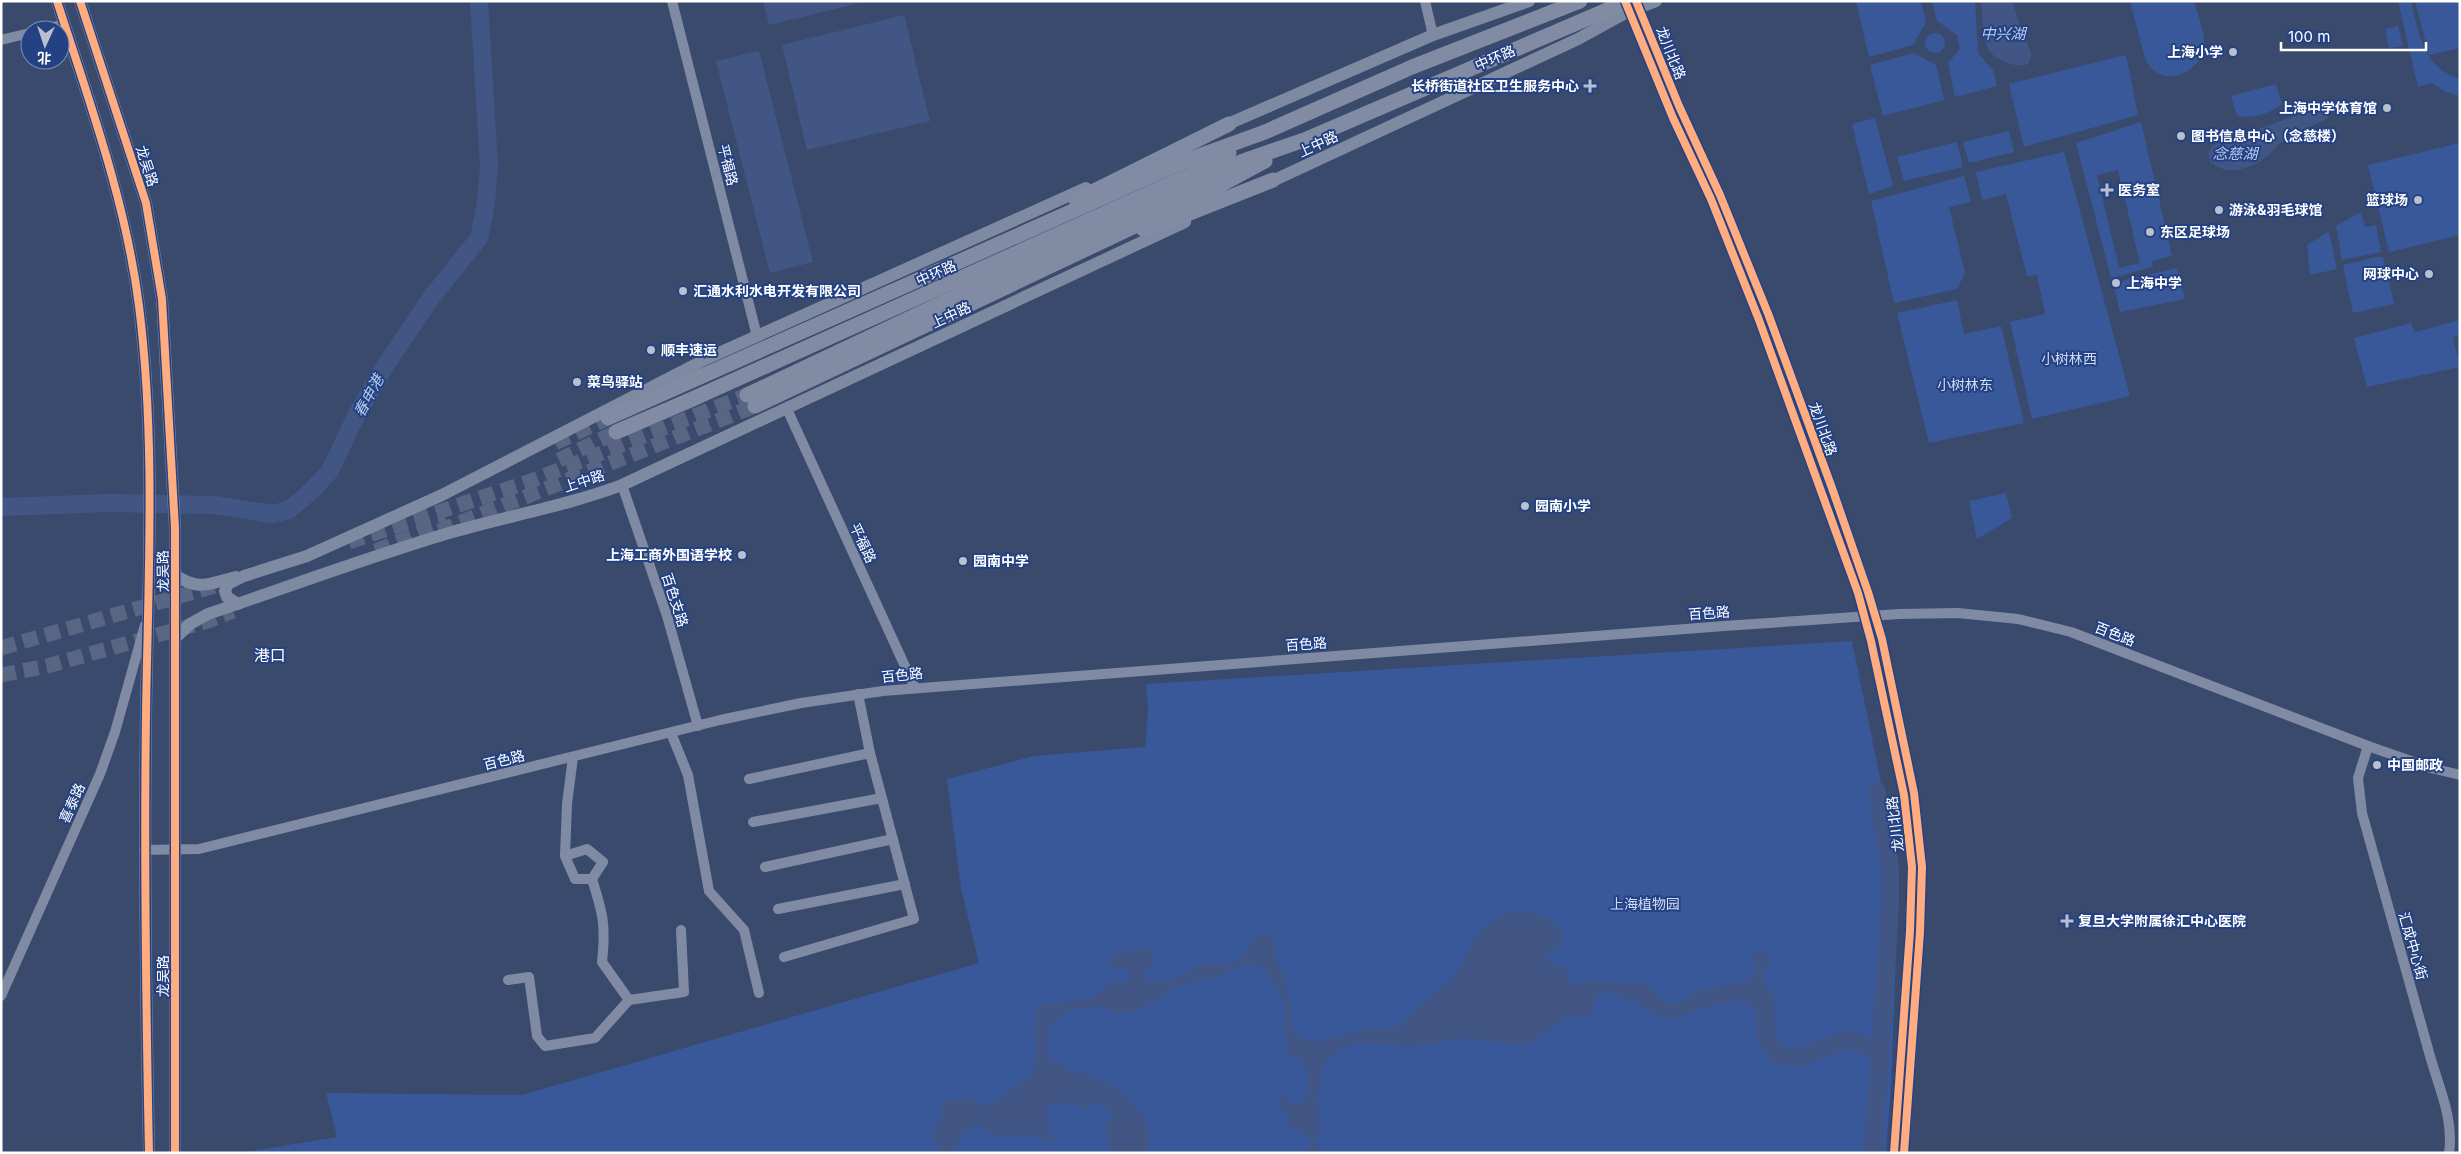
<svg xmlns="http://www.w3.org/2000/svg" width="2461" height="1154" viewBox="0 0 2461 1154" font-family="Inter,'Noto Sans SC',sans-serif">
	<style>
		.green { fill: #395899; fill-rule: evenodd }
		.water { fill: #415685 }
		.lines { fill: none; stroke-linecap: round; stroke-linejoin: round }
		.river { stroke: #415685; stroke-width: 18 }
		.highway-tunnel { stroke: #586583; stroke-width: 15; stroke-dasharray: 15 8; stroke-linecap: butt }
		.minor { stroke: #808ba3; stroke-width: 10 }
		.major { stroke: #7e8aa1; stroke-width: 12 }
		.highway { stroke: #818ba3; stroke-width: 15 }
		.highway-bridge { stroke: #818ba3; stroke-width: 15 }
		.cycleway-casing { stroke: #244283; stroke-width: 11 }
		.cycleway { stroke: #ffac80; stroke-width: 8 }
		.poi-dot { fill: #bac0cc; stroke: #244283; stroke-width: 2 }
		.labels { text-anchor: middle; stroke-width: 4; stroke-linejoin: round; paint-order: stroke }
		.poi-label { font-size: 14px; font-weight: bold; fill: #fff; stroke: #244283; text-anchor: start }
		.street-label { font-size: 14px; fill: #fff; stroke: #244283 }
		.park-label { font-size: 14px; fill: #d0ddf6; stroke: #244283 }
		.water-label { font-size: 15px; font-style: italic; fill: #b8caef; stroke: #244283 }
		.quarter-label { font-size: 16px; fill: #fff; stroke: #244283 }
	</style>
	<rect width="100%" height="100%" fill="#3a4a6d"/>
	<g class="green">
		<polygon points="1856,1 1921,1 1926,22 1913,45 1869,57"/>
		<polygon points="1932,1 1975,1 1978,53 1993,70 1997,86 1955,97 1948,63 1960,49 1957,35 1937,21"/>
		<path d="M2130,1H2194C2197,14 2205,30 2204,43C2204,65 2179,84 2158,73C2152,70 2148,64 2145,59Z"/>
		<path d="M2398,1H2411C2419,34 2423,68 2460,79V96L2446,92L2432,83L2418,87Z"/>
		<polygon points="2415,1 2460,1 2460,48 2429,55"/>
		<polygon points="2398,26 2403,46 2389,48 2385,29"/>
		<circle cx="1935" cy="43" r="10"/>
		<polygon points="1914,53 1936,65 1944,100 1883,116 1870,65"/>
		<polygon points="2126,55 2138,115 2024,147 2009,84"/>
		<path d="M2276,84L2282,104C2266,115 2256,118 2237,116L2231,96Z"/>
		<polygon points="1875,118 1893,186 1869,194 1852,124"/>
		<path d="M2141,122L2172,256L2152,261L2153,267L2111,278L2076,143ZM2118,170L2140,263L2119,268L2097,175Z"/>
		<polygon points="2009,131 2014,152 1969,163 1963,142"/>
		<polygon points="1957,142 1963,167 1904,181 1897,157"/>
		<polygon points="2460,143 2460,235 2389,252 2368,165"/>
		<polygon points="2064,152 2130,396 2032,419 2010,322 2045,314 2037,275 2027,276 2006,194 1982,200 1976,172"/>
		<polygon points="1964,176 1971,202 1949,207 1965,273 1957,289 1894,303 1871,201"/>
		<polygon points="2361,212 2365,227 2376,225 2381,252 2342,260 2336,226"/>
		<polygon points="2329,231 2337,269 2310,275 2307,245"/>
		<polygon points="2376,257 2383,257 2394,304 2353,313 2343,265"/>
		<polygon points="2177,268 2185,299 2120,312 2113,283"/>
		<polygon points="1957,300 1964,334 2001,326 2024,423 1929,443 1897,313"/>
		<polygon points="2460,320 2460,334 2453,337 2460,367 2367,387 2354,338 2411,323 2415,332"/>
		<polygon points="2006,493 2012,518 1977,539 1969,501"/>
		<polygon points="1852,641 1890,827 1898,901 1891,1085 1886,1153 241,1153 337,1137 326,1093 522,1095 979,963 961,888 947,779 1034,756 1145,747 1148,711 1146,684"/>
	</g>
	<g class="water">
		<polygon points="763,1 868,1 769,25"/>
		<path d="M1981,1H2012L2023,35L2032,54L2028,64C2019,67 2014,65 2005,62C1977,51 1985,26 1981,1Z"/>
		<polygon points="904,15 930,121 807,150 782,45"/>
		<polygon points="759,51 813,262 770,273 716,61"/>
		<path d="M2320,109L2328,114L2327,119C2311,126 2297,133 2282,142C2277,145 2275,149 2271,153C2255,168 2228,178 2210,162L2208,153L2212,146L2308,111Z"/>
		<path d="M1512,911C1534,912 1564,916 1563,944L1549,952L1547,960L1555,966L1565,965L1569,982L1574,984L1593,981L1646,984L1665,1002L1673,1004L1680,1003L1707,988L1720,987L1722,998L1676,1019L1659,1016L1635,1002L1605,992L1597,996L1591,1014C1584,1018 1577,1013 1568,1017C1552,1024 1541,1041 1524,1045L1461,1038L1413,1047L1356,1042L1333,1054L1326,1061L1321,1073L1317,1099L1321,1126L1314,1141L1323,1153H1304L1310,1146V1138L1300,1131L1291,1130L1289,1118L1279,1104L1281,1098L1286,1097L1293,1105L1305,1101C1309,1087 1310,1073 1303,1060L1291,1056L1287,1051L1283,1000L1265,969L1257,965L1242,964L1225,974L1179,986L1169,990L1161,999L1132,1012L1115,1013L1100,1006L1075,1009L1063,1015L1051,1024L1048,1029L1046,1047L1052,1060L1064,1064L1071,1072C1108,1076 1133,1098 1150,1129L1147,1153H1112C1107,1144 1109,1135 1104,1126L1112,1118V1113L1101,1102L1085,1109L1078,1107L1077,1103L1049,1104L1047,1106L1049,1132L1052,1134V1139L1046,1143C1034,1127 1009,1140 993,1134C988,1132 984,1128 979,1126L963,1132L954,1153H942L933,1136V1128L942,1114L943,1101L973,1098L982,1106C996,1104 1001,1098 1011,1089C1017,1083 1026,1082 1030,1075C1046,1054 1023,1020 1042,1005L1092,998L1110,984L1130,980L1131,971L1106,966L1109,960L1117,957L1115,950H1121L1123,955L1130,950L1148,948L1154,961L1150,968L1145,971L1146,980C1174,988 1185,966 1209,964C1218,963 1232,966 1240,959C1247,953 1250,941 1257,934H1266L1273,938L1276,959L1283,971L1290,1002L1291,1022L1294,1031L1298,1036L1315,1043L1362,1030L1391,1028L1401,1025L1422,1003L1455,976L1476,936L1496,918Z"/>
		<path d="M1760,951L1772,958C1751,992 1777,984 1774,1014L1766,1017C1746,1009 1745,1003 1745,983C1755,974 1759,968 1752,956Z"/>
	</g>
	<g class="lines">
		<g class="river">
			<polyline points="1,507 109,503 214,505 272,514 289,510 312,490 330,471 356,416 385,366 431,298 479,238 486,203 489,166 479,1"/>
			<polyline points="1737,992 1755,993 1765,1001 1766,1038 1777,1054 1797,1058 1849,1039 1880,1052"/>
			<polyline points="1698,1000 1727,994"/>
			<polyline points="1877,1097 1890,904 1890,868 1877,792"/>
			<polyline points="1872,1153 1876,1107"/>
		</g>
		<g class="highway-tunnel">
			<polyline points="555,443 608,418"/>
			<polyline points="559,460 616,432"/>
			<polyline points="439,531 755,406"/>
			<polyline points="349,542 531,481 747,395"/>
			<polyline points="376,551 447,522"/>
			<polyline points="1,648 218,585"/>
			<polyline points="1,675 47,666 211,620 233,611"/>
		</g>
		<g class="minor">
			<polyline points="672,1 757,336"/>
			<polyline points="1425,1 1433,35"/>
			<polyline points="1636,1 1679,106 1720,195 1769,316 1832,488 1868,592 1882,639 1914,793 1922,867 1920,932 1904,1153"/>
			<polyline points="1627,4 1673,118 1711,199 1759,320 1858,593 1871,641 1904,795 1912,867 1910,931 1894,1153"/>
			<polyline points="41,30 65,24"/>
			<polyline points="1,40 30,33"/>
			<polyline points="787,409 915,688"/>
			<polyline points="622,485 667,616 698,726"/>
			<polyline points="858,694 870,753"/>
			<polyline points="671,733 688,775 709,891 744,930 759,993"/>
			<path d="M2368,746L2358,778L2362,813L2430,1056C2439,1088 2454,1119 2449,1153"/>
			<polyline points="749,779 870,753 914,919 784,957"/>
			<polyline points="753,822 882,798"/>
			<polyline points="144,850 199,849 720,720 801,703 883,691 1724,626 1899,614 1958,613 2018,619 2071,632 2368,746 2431,768 2460,775"/>
			<polyline points="565,856 587,849 603,862 592,879 575,879 565,856 567,804 573,757"/>
			<polyline points="765,867 893,839"/>
			<polyline points="778,909 905,884"/>
			<path d="M508,980L529,977L537,1036L545,1046L595,1038L629,1000L602,962C606,925 603,914 592,879"/>
			<polyline points="1,996 100,774 115,732 145,625"/>
			<polyline points="629,1000 684,992 681,930"/>
		</g>
		<g class="major">
			<path d="M57,1C89,101 126,202 139,306C156,441 148,579 146,714C144,861 146,1007 149,1153"/>
			<polyline points="80,1 146,203 162,299 175,528 175,1153"/>
			<polyline points="1221,127 1433,35 1529,1"/>
			<polyline points="1264,185 1578,39 1629,11 1656,1"/>
			<path d="M175,575C200,592 209,583 236,577"/>
			<polyline points="238,604 227,597 225,591 228,584 244,576 307,556 442,495 708,358 1086,188"/>
			<path d="M176,637L190,624L208,614C288,587 368,557 449,533C507,516 566,506 622,485L1185,222"/>
		</g>
		<g class="highway">
			<polyline points="1076,200 1229,124"/>
			<polyline points="1143,229 1157,226 1273,180"/>
			<polyline points="747,395 1243,161 1307,139"/>
			<polyline points="755,406 1215,188 1265,161"/>
			<polyline points="608,418 1185,161 1265,132 1412,67 1580,1"/>
			<polyline points="616,432 688,401 1192,174 1229,153"/>
		</g>
		<polyline class="highway-bridge" points="1307,139 1628,1"/>
		<g class="cycleway-casing">
			<g id="cycleway">
				<path d="M57,1C89,101 126,202 139,306C156,441 148,579 146,714C144,861 146,1007 149,1153"/>
				<polyline points="80,1 146,203 162,299 175,528 175,1153"/>
				<polyline points="1625,1 1673,118 1711,199 1759,320 1858,593 1871,641 1904,795 1912,867 1910,931 1894,1153"/>
				<polyline points="1636,1 1679,106 1720,195 1769,316 1832,488 1868,592 1882,639 1914,793 1922,867 1920,932 1904,1153"/>
			</g>
		</g>
		<use href="#cycleway" class="cycleway"/>
	</g>
	<g class="poi-dot">
		<circle cx="2233" cy="52" r="5"/>
		<path d="M1587.5 78.5h5v5h5v5h-5v5h-5v-5h-5v-5h5z"/>
		<circle cx="2387" cy="108" r="5"/>
		<circle cx="2181" cy="136" r="5"/>
		<path d="M2104.5 182.5h5v5h5v5h-5v5h-5v-5h-5v-5h5z"/>
		<circle cx="2418" cy="200" r="5"/>
		<circle cx="2219" cy="210" r="5"/>
		<circle cx="2150" cy="232" r="5"/>
		<circle cx="2429" cy="274" r="5"/>
		<circle cx="2116" cy="283" r="5"/>
		<circle cx="683" cy="291" r="5"/>
		<circle cx="651" cy="350" r="5"/>
		<circle cx="577" cy="382" r="5"/>
		<circle cx="1525" cy="506" r="5"/>
		<circle cx="742" cy="555" r="5"/>
		<circle cx="963" cy="561" r="5"/>
		<circle cx="2377" cy="765" r="5"/>
		<path d="M2064.5 913.5h5v5h5v5h-5v5h-5v-5h-5v-5h5z"/>
	</g>
	<g class="labels">
		<g class="poi-label">
			<text x="2223" y="57" text-anchor="end">上海小学</text>
			<text x="1579" y="91" text-anchor="end">长桥街道社区卫生服务中心</text>
			<text x="2377" y="113" text-anchor="end">上海中学体育馆</text>
			<text x="2191" y="141">图书信息中心（念慈楼）</text>
			<text x="2118" y="195">医务室</text>
			<text x="2408" y="205" text-anchor="end">篮球场</text>
			<text x="2229" y="215">游泳&amp;羽毛球馆</text>
			<text x="2160" y="237">东区足球场</text>
			<text x="2419" y="279" text-anchor="end">网球中心</text>
			<text x="2126" y="288">上海中学</text>
			<text x="693" y="296">汇通水利水电开发有限公司</text>
			<text x="661" y="355">顺丰速运</text>
			<text x="587" y="387">菜鸟驿站</text>
			<text x="1535" y="511">园南小学</text>
			<text x="732" y="560" text-anchor="end">上海工商外国语学校</text>
			<text x="973" y="566">园南中学</text>
			<text x="2387" y="770">中国邮政</text>
			<text x="2078" y="926">复旦大学附属徐汇中心医院</text>
		</g>
		<g class="street-label">
			<text transform="translate(1671 53) rotate(68)" y="5">龙川北路</text>
			<text transform="translate(1495 58) rotate(-23)" y="5">中环路</text>
			<text transform="translate(1318 144) rotate(-25)" y="5">上中路</text>
			<text transform="translate(728 165) rotate(76)" y="5">平福路</text>
			<text transform="translate(147 166) rotate(72)" y="5">龙吴路</text>
			<text transform="translate(936 273) rotate(-24)" y="5">中环路</text>
			<text transform="translate(951 315) rotate(-25)" y="5">上中路</text>
			<text transform="translate(1823 429) rotate(70)" y="5">龙川北路</text>
			<text transform="translate(584 481) rotate(-18)" y="5">上中路</text>
			<text transform="translate(863 543) rotate(65)" y="5">平福路</text>
			<text transform="translate(163 571) rotate(-91)" y="5">龙吴路</text>
			<text transform="translate(675 600) rotate(72)" y="5">百色支路</text>
			<text transform="translate(1709 613) rotate(-4)" y="5">百色路</text>
			<text transform="translate(2115 634) rotate(21)" y="5">百色路</text>
			<text transform="translate(1306 644) rotate(-4)" y="5">百色路</text>
			<text transform="translate(902 675) rotate(-6)" y="5">百色路</text>
			<text transform="translate(504 760) rotate(-14)" y="5">百色路</text>
			<text transform="translate(72 803) rotate(-66)" y="5">喜泰路</text>
			<text transform="translate(1895 824) rotate(-97)" y="5">龙川北路</text>
			<text transform="translate(2413 946) rotate(74)" y="5">汇成中心街</text>
			<text transform="translate(163 976) rotate(-90)" y="5">龙吴路</text>
		</g>
		<g class="park-label">
			<text x="2069" y="364">小树林西</text>
			<text x="1965" y="390">小树林东</text>
			<text x="1645" y="909">上海植物园</text>
		</g>
		<g class="water-label">
			<text x="2003" y="39">中兴湖</text>
			<text x="2235" y="159">念慈湖</text>
			<text transform="translate(369 396) rotate(-62)" y="5">春申港</text>
		</g>
		<g class="quarter-label">
			<text x="270" y="661">港口</text>
		</g>
	</g>
	<rect width="2461" height="1154" fill="none" stroke="#ffffff" stroke-width="5"/>
	<g transform="translate(45 45) rotate(183)"><circle r="24" fill="#244283" stroke="#7c8eb5"/>
	<path d="M0-4L9 19L0 12L-9 19Z" fill="#bac0cc"/>
	<text y="-8" font-size="14" font-weight="bold" text-anchor="middle" fill="#ffffff">北</text>
	</g>
	<path d="M2281 42v8h145v-8" fill="none" stroke="#ffffff" stroke-width="2.5"/>
	<text x="2288" y="42" font-size="15" fill="#ffffff" stroke="#244283" stroke-width="4" paint-order="stroke">100 m</text>
</svg>
